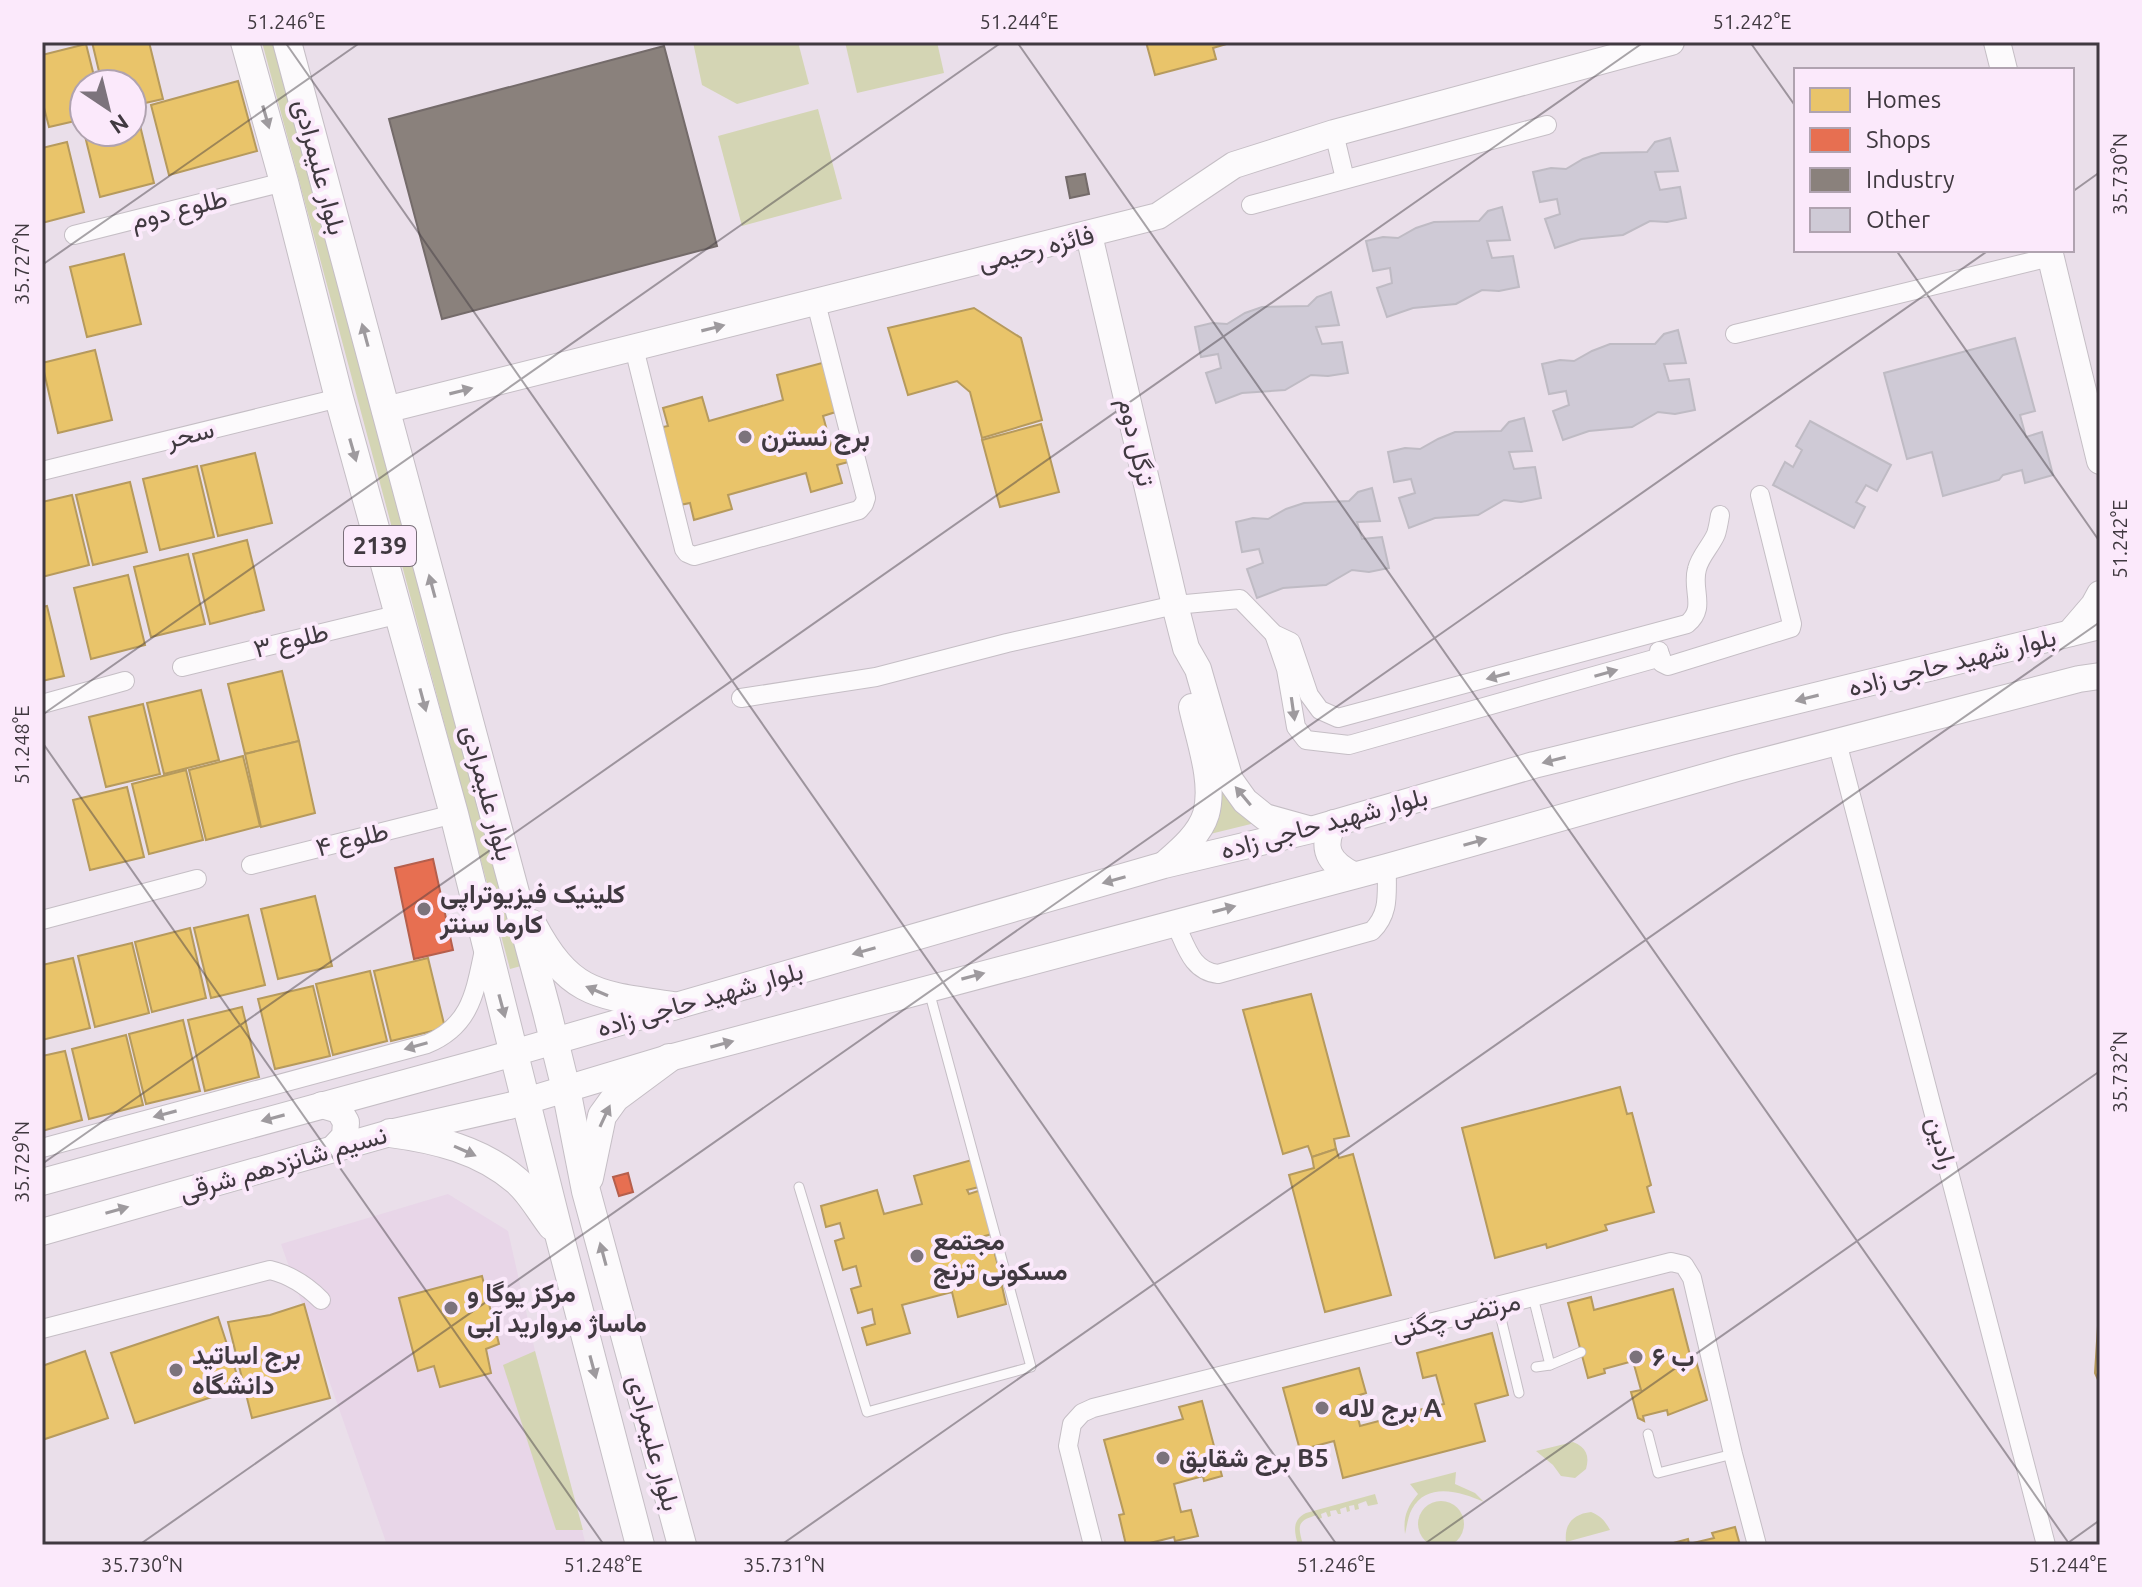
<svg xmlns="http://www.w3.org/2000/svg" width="2142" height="1587" viewBox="0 0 2142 1587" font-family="Ubuntu,Vazirmatn,sans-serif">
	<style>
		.built { fill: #e8d6e8 }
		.green { fill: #d4d5b4 }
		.homes { fill: #e9c46a; stroke: #b69a5d; stroke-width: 2 }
		.shops { fill: #e76f51; stroke: #b55f4c; stroke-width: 2 }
		.industry { fill: #8a817c; stroke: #746b6a; stroke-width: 2 }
		.building { fill: #cfcad6; stroke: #bfbbc4; stroke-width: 2 }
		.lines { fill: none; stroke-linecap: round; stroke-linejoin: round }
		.lane-casing { stroke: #c5bec5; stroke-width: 11 }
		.street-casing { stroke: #c5bec5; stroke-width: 20 }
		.secondary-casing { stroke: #c5bec5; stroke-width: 28 }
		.primary-casing { stroke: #c5bec5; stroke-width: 30 }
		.lane { stroke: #fcfafc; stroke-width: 9 }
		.street { stroke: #fcfafc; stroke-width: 18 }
		.secondary { stroke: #fcfafc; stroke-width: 26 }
		.primary { stroke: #fcfafc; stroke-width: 28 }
		.oneway { fill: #9e9a9e }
		.ticks { fill: none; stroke: #403940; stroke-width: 2; stroke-opacity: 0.45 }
		.poi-dot { fill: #7c737c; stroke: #fbe9fb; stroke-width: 3 }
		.labels { text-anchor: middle; stroke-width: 8; stroke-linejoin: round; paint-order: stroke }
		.shield { fill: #fbe9fb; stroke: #786e78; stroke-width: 2 }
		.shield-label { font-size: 24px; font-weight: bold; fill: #403940 }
		.street-label { font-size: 26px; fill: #403940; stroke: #fbe9fb }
		.poi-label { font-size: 26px; font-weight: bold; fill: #403940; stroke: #fbe9fb; text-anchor: start }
		.neatline { fill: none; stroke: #403940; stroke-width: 3 }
		.ticks-label { font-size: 20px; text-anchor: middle; fill: #403940 }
	</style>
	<rect width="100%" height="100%" fill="#eadfea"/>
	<polygon class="built" points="448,1194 508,1231 535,1351 586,1545 387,1545 281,1244"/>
	<g class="green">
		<polygon points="262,42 273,42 521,966 510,969"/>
		<polygon points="693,42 798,42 809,84 737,104 702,85"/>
		<polygon points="845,42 937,42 944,73 857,93"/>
		<polygon points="818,109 842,199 742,226 718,136"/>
		<path d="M1216,779C1228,800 1234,812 1255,823L1206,835Z"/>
		<polygon points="535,1351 583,1530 556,1530 503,1365"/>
		<path d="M1573,1442C1586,1447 1590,1456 1586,1469L1575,1478L1561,1476L1553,1465L1536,1451Z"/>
		<path d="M1456,1472L1455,1484L1475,1493L1484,1502C1462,1492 1427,1481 1412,1509C1408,1516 1407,1526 1405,1534C1403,1517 1407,1507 1418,1494L1410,1484Z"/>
		<path d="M1375,1494L1378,1504L1368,1506L1366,1501L1358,1504L1359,1509L1355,1510L1354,1505L1349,1506L1350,1511L1347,1512L1346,1507L1340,1509L1341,1514H1338L1336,1510L1330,1511L1331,1516L1328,1517L1326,1512L1321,1514L1322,1518L1318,1519L1317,1515C1296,1521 1298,1526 1303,1545H1298C1294,1531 1292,1520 1306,1513Z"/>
		<circle cx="1441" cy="1524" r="23"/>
		<path d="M1591,1512C1601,1516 1605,1521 1610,1530L1566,1542C1564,1524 1573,1514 1591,1512Z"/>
	</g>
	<g class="homes">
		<polygon points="92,42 149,42 163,99 132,106 132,84 102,84"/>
		<polygon points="1146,42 1233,42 1213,48 1216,59 1155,75"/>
		<polygon points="86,44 96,84 84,84 84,119 49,127 42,100 42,55"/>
		<polygon points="238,81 257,151 169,175 151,105"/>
		<polygon points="137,113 154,183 100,197 84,132 132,132 132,114"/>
		<polygon points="67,142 84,212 42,223 42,148"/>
		<polygon points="124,254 141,324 87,337 70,267"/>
		<polygon points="974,308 1021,338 1042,420 982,438 970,392 957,381 908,395 888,328"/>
		<polygon points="95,350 112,420 58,433 42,363"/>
		<polygon points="826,362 839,411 823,416 832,449 847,445 852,461 837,465 842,483 811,492 806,473 728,495 732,509 694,520 690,503 680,505 658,428 668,426 663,408 702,397 709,421 783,400 777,375"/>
		<polygon points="1041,424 1059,492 1000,507 982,440"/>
		<polygon points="255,453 272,523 218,536 201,466"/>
		<polygon points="197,466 214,537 160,550 143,479"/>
		<polygon points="130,482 147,552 93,565 76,495"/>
		<polygon points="72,495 89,565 42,577 42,502"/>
		<polygon points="247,540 264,610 210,624 193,554"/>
		<polygon points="188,554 205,624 151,637 134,567"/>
		<polygon points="128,575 145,645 91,659 74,588"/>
		<polygon points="47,606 64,676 42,681 42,607"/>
		<polygon points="282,671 299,741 245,754 228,684"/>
		<polygon points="201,690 219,760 164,774 147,703"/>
		<polygon points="143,704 160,774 106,787 89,717"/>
		<polygon points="299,741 315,813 261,827 245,754"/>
		<polygon points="243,756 260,826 206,840 189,770"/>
		<polygon points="186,770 203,840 149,854 132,784"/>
		<polygon points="127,787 144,857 90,870 73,800"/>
		<polygon points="315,896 332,966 278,979 261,909"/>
		<polygon points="248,915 265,985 211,998 194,928"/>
		<polygon points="190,928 206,998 152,1012 135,942"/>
		<polygon points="132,943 149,1013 95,1027 78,956"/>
		<polygon points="73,958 90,1028 42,1040 42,965"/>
		<polygon points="428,958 445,1028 391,1041 374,971"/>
		<polygon points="370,971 387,1041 333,1055 316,984"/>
		<polygon points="313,986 330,1056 275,1069 258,999"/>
		<polygon points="1311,994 1349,1136 1334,1139 1336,1149 1312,1157 1308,1146 1283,1154 1243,1010"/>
		<polygon points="242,1007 259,1077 205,1091 188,1020"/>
		<polygon points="183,1020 200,1091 146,1104 129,1034"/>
		<polygon points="126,1035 143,1105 89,1119 72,1049"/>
		<polygon points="65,1051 82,1120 42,1131 42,1056"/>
		<polygon points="1620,1087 1627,1114 1632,1113 1651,1185 1647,1187 1654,1212 1605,1225 1607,1230 1547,1248 1546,1244 1495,1258 1462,1128"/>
		<polygon points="1336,1149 1339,1158 1353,1154 1391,1295 1325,1312 1289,1175 1314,1168 1312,1157"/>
		<polygon points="972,1160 979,1187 967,1190 969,1194 981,1190 992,1234 981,1237 983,1246 992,1243 1001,1277 990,1280 992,1289 1002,1286 1006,1304 958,1317 952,1292 902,1305 910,1333 867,1345 862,1328 875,1324 872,1309 858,1313 851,1289 861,1286 856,1266 843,1270 835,1241 844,1238 840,1223 826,1227 821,1206 877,1190 884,1214 922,1204 914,1176"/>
		<polygon points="482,1276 499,1344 486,1349 491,1373 440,1387 434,1366 418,1371 399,1298"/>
		<polygon points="1673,1289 1692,1363 1696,1361 1707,1400 1668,1415 1667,1410 1643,1416 1644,1421 1638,1418 1631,1392 1641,1390 1633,1361 1604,1369 1605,1373 1588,1378 1568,1303 1591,1297 1594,1310"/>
		<polygon points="2100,1294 2100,1384 2095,1373"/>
		<polygon points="304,1304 330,1398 252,1418 228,1322 270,1315"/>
		<polygon points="218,1317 241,1387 135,1423 111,1353"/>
		<polygon points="1492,1333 1508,1395 1475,1404 1485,1441 1343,1478 1334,1441 1300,1450 1283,1388 1359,1368 1366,1393 1353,1397 1360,1426 1394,1417 1395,1420 1411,1416 1410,1412 1444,1404 1436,1375 1423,1378 1417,1353"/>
		<polygon points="85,1351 108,1418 42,1440 42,1366"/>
		<polygon points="1202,1401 1222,1476 1204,1481 1203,1476 1174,1484 1181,1512 1191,1510 1198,1536 1175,1541 1174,1537 1150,1543 1151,1545 1126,1545 1119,1515 1124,1514 1104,1440 1183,1419 1179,1407"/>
		<polygon points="1735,1527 1740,1545 1666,1545 1688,1539 1689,1544 1714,1538 1712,1533"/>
	</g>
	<g class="shops">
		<polygon points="433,859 453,950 414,959 395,868"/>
		<polygon points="628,1173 633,1192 619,1196 613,1177"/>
	</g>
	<g class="industry">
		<polygon points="664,46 717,246 442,319 389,119"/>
		<polygon points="1085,174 1089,194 1070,198 1066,177"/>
	</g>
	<g class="building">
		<polygon points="1670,138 1678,171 1655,172 1660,190 1680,187 1686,218 1667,222 1650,221 1623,235 1581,239 1555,248 1545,219 1560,214 1557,199 1540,202 1533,172 1551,168 1566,169 1583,159 1601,153 1647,152 1655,142"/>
		<polygon points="1502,207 1510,240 1487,241 1492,258 1513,256 1519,287 1499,291 1482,290 1456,304 1413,308 1387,317 1377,288 1392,283 1390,268 1373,271 1366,241 1383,237 1398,238 1416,228 1434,222 1479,221 1488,211"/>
		<polygon points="1331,292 1339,325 1316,327 1322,344 1342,342 1348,373 1328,376 1311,375 1285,390 1242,393 1216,403 1206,373 1221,368 1218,354 1201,357 1195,327 1212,323 1227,324 1245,313 1262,307 1308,306 1317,297"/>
		<polygon points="1678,330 1686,363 1664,364 1669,381 1689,379 1695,410 1675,414 1658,412 1632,427 1589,431 1563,440 1553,411 1569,405 1566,391 1549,394 1542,364 1560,360 1574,361 1592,351 1610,344 1655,344 1664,334"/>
		<polygon points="2015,338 2035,411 2020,415 2026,437 2042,432 2053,475 2025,483 2022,470 2003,475 1999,480 1943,496 1932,452 1907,459 1884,373"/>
		<polygon points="1524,418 1532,451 1509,452 1514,469 1535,467 1541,498 1521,502 1504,500 1478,515 1435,518 1409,528 1399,498 1415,493 1411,479 1394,482 1388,452 1405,448 1420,449 1438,439 1455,432 1501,431 1509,422"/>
		<polygon points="1810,421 1891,465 1877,491 1866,485 1856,502 1865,507 1854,528 1773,485 1785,462 1793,467 1802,450 1796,446"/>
		<polygon points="1372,488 1380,521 1357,522 1362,539 1382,537 1389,568 1369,572 1352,570 1326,585 1283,588 1257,598 1247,569 1263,563 1259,549 1242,552 1236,522 1253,518 1268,519 1286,509 1304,503 1349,501 1358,492"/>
	</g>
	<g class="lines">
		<g class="lane-casing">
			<g id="lane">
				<polyline points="799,1187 867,1412 1031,1367 929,991"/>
				<polyline points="1533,1297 1550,1365"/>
				<polyline points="1498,1306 1519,1393"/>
				<polyline points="1536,1367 1550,1365 1581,1352"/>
				<polyline points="1648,1434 1658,1473 1733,1454"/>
			</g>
		</g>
		<g class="street-casing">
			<g id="street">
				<polyline points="1334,133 1345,179"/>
				<polyline points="1251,205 1547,125"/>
				<polyline points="74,235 284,182"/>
				<polyline points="1735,334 2050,257"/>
				<polyline points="634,348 684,549 687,553 694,556 859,510 864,504 866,498 816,303"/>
				<polyline points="42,471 339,398"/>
				<polyline points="1274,634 1286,669 1296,727 1306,740 1349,745 1661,657"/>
				<polyline points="1659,651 1662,663 1668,666 1791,628 1792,624 1760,495"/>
				<polyline points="182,667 400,614"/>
				<path d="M741,698L876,677L1007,643L1175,605L1240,599L1274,634L1291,642L1309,695L1320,710L1338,718L1687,624C1707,608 1691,590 1697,569C1700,556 1711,546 1716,534C1718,528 1719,521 1720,515"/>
				<polyline points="42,704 125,681"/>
				<polyline points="1837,742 2046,1545"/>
				<polyline points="251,865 454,814"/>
				<polyline points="42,920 197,879"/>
				<path d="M1175,923C1186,945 1191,971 1218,974L1372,931C1391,912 1386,892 1387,867"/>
				<path d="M42,1148L427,1044C471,1026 475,992 484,950"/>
				<path d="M42,1329L270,1270C291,1275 306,1285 321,1300"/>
				<polyline points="1093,1545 1068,1446 1072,1424 1082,1413 1093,1408 1671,1262 1684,1265 1692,1278 1733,1454 1757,1545"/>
			</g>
		</g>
		<g class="secondary-casing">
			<g id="secondary">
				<polyline points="1997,42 2004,70"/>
				<polyline points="1089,235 1175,605 1186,648 1198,669 1230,780 1245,801 1265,817 1308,829"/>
				<polyline points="2049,250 2100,461"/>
				<polyline points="385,410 1158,216 1234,165 1334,133 1671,42"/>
				<polyline points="2070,633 2094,605 2100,594"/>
				<path d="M1334,823C1320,848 1329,863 1353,875"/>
				<path d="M1166,863C1181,850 1200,834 1206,814C1215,782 1199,739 1192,707"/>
				<polyline points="322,1105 339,1110 346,1122 345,1136 333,1149"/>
				<polyline points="42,1182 489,1060 1164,865 1311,830 1534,765 2100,626"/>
				<polyline points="42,1232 390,1133 509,1106 669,1058 1387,867 1737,768 2079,679 2100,676"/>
			</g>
		</g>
		<g class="primary-casing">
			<g id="primary">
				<polyline points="245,42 284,182 339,398 454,814 559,1234 640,1545"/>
				<polyline points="287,42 547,1012 566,1089 586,1191 682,1545"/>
				<path d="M532,924C570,996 598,995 673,1006"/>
				<path d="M390,1133C436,1139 481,1150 517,1181C531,1193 541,1212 552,1226"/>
				<polyline points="589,1178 602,1116 615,1098 669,1058"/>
			</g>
		</g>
		<use href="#lane" class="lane"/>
		<use href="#street" class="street"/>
		<use href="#secondary" class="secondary"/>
		<use href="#primary" class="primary"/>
	</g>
	<defs><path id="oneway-solid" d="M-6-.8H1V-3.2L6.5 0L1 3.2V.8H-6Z" transform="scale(2)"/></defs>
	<g class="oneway">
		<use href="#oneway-solid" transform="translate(266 117) rotate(74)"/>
		<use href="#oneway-solid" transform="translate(713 328) rotate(-14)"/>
		<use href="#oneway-solid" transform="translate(365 335) rotate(-105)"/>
		<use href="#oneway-solid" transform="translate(461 391) rotate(-14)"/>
		<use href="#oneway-solid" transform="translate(353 450) rotate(74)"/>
		<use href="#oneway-solid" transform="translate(432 586) rotate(-105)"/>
		<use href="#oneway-solid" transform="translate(1606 673) rotate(-16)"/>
		<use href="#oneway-solid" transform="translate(1498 676) rotate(165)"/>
		<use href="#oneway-solid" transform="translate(1807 698) rotate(166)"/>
		<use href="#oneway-solid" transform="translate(423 700) rotate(75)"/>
		<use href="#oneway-solid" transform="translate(1293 709) rotate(82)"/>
		<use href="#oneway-solid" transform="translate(1554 760) rotate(166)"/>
		<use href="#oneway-solid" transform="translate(1243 796) rotate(-130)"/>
		<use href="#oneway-solid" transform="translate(1475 842) rotate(-16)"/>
		<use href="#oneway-solid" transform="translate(1114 880) rotate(164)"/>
		<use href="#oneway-solid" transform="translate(1224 909) rotate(-15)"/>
		<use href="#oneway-solid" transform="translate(864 951) rotate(164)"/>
		<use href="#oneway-solid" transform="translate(973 976) rotate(-15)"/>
		<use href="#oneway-solid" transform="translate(597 991) rotate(-157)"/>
		<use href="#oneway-solid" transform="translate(502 1006) rotate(75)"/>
		<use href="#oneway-solid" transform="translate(722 1044) rotate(-15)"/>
		<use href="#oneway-solid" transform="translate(416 1046) rotate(164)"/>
		<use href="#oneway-solid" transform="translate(165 1114) rotate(165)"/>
		<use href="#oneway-solid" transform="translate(605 1116) rotate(-65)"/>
		<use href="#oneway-solid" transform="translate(273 1118) rotate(165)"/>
		<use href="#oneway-solid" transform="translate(465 1151) rotate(24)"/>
		<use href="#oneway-solid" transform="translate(117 1210) rotate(-16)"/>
		<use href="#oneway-solid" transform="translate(603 1254) rotate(-105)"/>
		<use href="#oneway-solid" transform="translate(593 1367) rotate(75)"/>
	</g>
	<path class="ticks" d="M285,42L1337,1545M1017,42L2070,1545M1750,42L1796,107M2072,192L2100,172M1896,250L2100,542M42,265L361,42M42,715L1002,42M42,742L604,1545M42,1164L1644,42M139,1545L1989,250M781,1545L2100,622M1423,1545L2100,1071M2065,1545L2100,1520"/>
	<g class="poi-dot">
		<circle cx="745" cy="437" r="8"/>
		<circle cx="424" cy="909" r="8"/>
		<circle cx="917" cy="1256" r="8"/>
		<circle cx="451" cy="1308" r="8"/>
		<circle cx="1636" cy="1357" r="8"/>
		<circle cx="176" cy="1370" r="8"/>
		<circle cx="1322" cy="1408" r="8"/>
		<circle cx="1163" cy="1458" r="8"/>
	</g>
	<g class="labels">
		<rect class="shield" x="344" y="526" width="72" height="40" rx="6"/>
		<g class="shield-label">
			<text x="380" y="554">2139</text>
		</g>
		<g class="street-label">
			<text transform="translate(320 167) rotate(75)" y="9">بلوار علیمرادی</text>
			<text transform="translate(179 209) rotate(-14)" y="9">طلوع دوم</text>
			<text transform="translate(1036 248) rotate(-14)" y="9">فائزه رحیمی</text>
			<text transform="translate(190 434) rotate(-14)" y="9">سحر</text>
			<text transform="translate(1137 442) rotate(77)" y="9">ترگل دوم</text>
			<text transform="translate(291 640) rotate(-14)" y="9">طلوع ۳</text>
			<text transform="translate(1952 662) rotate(-14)" y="9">بلوار شهید حاجی زاده</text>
			<text transform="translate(488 793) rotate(75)" y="9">بلوار علیمرادی</text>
			<text transform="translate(1324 823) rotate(-15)" y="9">بلوار شهید حاجی زاده</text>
			<text transform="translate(352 839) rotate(-14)" y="9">طلوع ۴</text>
			<text transform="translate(700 999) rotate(-16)" y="9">بلوار شهید حاجی زاده</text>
			<text transform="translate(1942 1143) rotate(75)" y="9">رادین</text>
			<text transform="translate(283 1163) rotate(-16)" y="9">نسیم شانزدهم شرقی</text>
			<text transform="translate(1456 1316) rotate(-14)" y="9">مرتضی چگنی</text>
			<text transform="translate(654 1443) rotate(75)" y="9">بلوار علیمرادی</text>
		</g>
		<g class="poi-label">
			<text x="761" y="446">برج نسترن</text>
			<text x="440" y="903">کلینیک فیزیوتراپی<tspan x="440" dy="30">کارما سنتر</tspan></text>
			<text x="933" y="1250">مجتمع<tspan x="933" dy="30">مسکونی ترنج</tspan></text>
			<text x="467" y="1302">مرکز یوگا و<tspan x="467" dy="30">ماساژ مروارید آبی</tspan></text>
			<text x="192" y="1364">برج اساتید<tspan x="192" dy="30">دانشگاه</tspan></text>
			<text x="1652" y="1366">ب ۶</text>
			<text x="1338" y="1417">برج لاله A</text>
			<text x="1179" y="1467">برج شقایق B5</text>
		</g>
	</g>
	<rect width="2142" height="1587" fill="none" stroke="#fbe9fb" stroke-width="88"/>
	<rect x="1794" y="68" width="280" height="184" fill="#fbe9fb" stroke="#b0a3b0" stroke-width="2"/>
	<rect x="1810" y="88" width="40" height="24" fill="#e9c46a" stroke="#b0a3b0" stroke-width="2"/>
	<text x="1866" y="108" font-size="24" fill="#403940">Homes</text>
	<rect x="1810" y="128" width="40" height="24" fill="#e76f51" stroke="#b0a3b0" stroke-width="2"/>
	<text x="1866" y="148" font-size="24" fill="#403940">Shops</text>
	<rect x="1810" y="168" width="40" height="24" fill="#8a817c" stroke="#b0a3b0" stroke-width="2"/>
	<text x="1866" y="188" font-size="24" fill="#403940">Industry</text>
	<rect x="1810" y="208" width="40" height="24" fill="#cfcad6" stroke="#b0a3b0" stroke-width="2"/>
	<text x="1866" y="228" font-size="24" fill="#403940">Other</text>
	<g transform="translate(108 108) rotate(145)"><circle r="38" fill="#fbe9fb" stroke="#b0a3b0" stroke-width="2"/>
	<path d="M0-6L14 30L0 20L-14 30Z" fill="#7c737c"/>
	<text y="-12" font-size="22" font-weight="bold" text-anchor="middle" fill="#403940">N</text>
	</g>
	<rect x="44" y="44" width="2054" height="1499" class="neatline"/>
	<g class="ticks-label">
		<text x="286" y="29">51.246°E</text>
		<text x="1019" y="29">51.244°E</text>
		<text x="1752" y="29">51.242°E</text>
		<text transform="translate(2120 174) rotate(-90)" y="7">35.730°N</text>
		<text transform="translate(22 264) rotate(-90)" y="7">35.727°N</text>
		<text transform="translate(2120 539) rotate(-90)" y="7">51.242°E</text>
		<text transform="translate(22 745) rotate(-90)" y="7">51.248°E</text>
		<text transform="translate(2120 1072) rotate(-90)" y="7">35.732°N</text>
		<text transform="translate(22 1162) rotate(-90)" y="7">35.729°N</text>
		<text x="142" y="1572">35.730°N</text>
		<text x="603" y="1572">51.248°E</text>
		<text x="784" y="1572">35.731°N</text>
		<text x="1336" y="1572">51.246°E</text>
		<text x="2068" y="1572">51.244°E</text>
	</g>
</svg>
